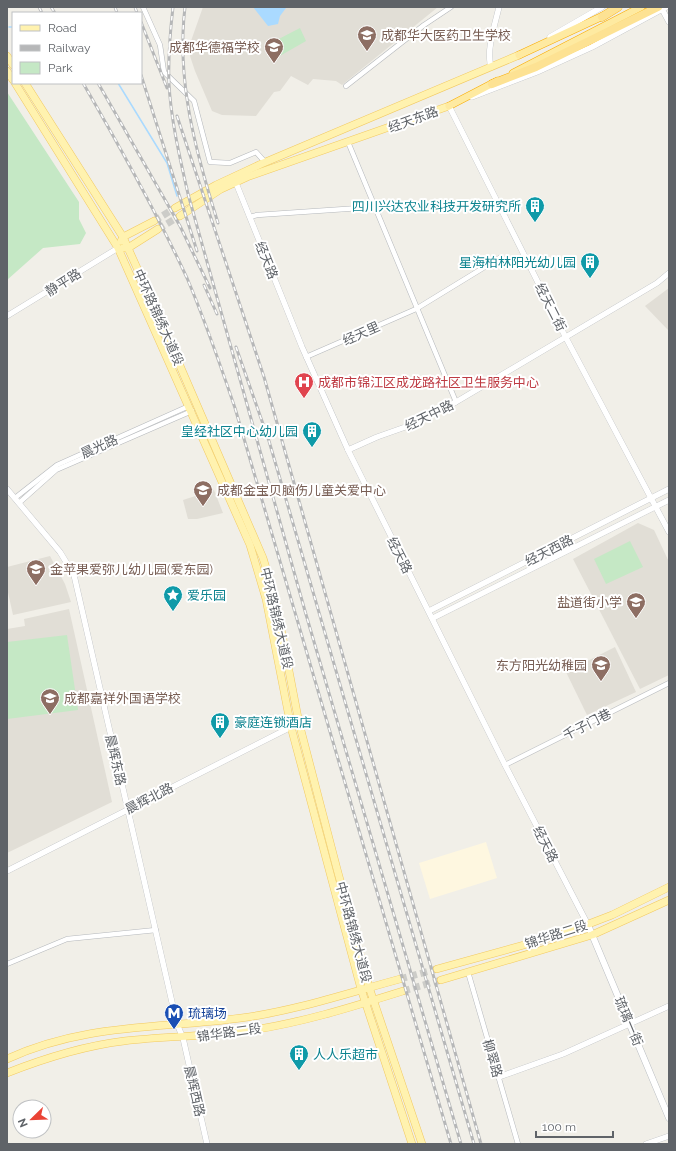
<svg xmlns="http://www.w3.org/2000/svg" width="676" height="1151" viewBox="0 0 676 1151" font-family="Raleway,'Noto Sans SC',sans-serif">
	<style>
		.commercial { fill: #fef7e0 }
		.education { fill: #e1ded6 }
		.green { fill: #c5e8c5 }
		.water { fill: #aadaff }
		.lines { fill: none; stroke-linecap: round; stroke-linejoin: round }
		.stream { stroke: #aadaff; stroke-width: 1.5 }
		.primary-tunnel { stroke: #ccccc8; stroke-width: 7; stroke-dasharray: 7 3.5; stroke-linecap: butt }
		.minor-casing { stroke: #b5b8bc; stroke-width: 5.5 }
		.tertiary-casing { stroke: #b5b8bc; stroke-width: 6 }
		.secondary-casing { stroke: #b6babf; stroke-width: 7 }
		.primary-casing { stroke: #f2c960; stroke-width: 8 }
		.trunk-casing { stroke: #f9ab00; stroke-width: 8 }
		.motorway-casing { stroke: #f9ab00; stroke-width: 9 }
		.minor { stroke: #fff; stroke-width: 4.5 }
		.tertiary { stroke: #fff; stroke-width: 5.5 }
		.secondary { stroke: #fff; stroke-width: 6 }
		.primary { stroke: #fff2af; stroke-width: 7 }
		.trunk { stroke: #feeaa1; stroke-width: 7 }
		.motorway { stroke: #fde293; stroke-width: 8 }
		.rail-casing { stroke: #b6b7b8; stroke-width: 3 }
		.rail { stroke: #fff; stroke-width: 1.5; stroke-dasharray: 4.5; stroke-linecap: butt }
		.labels { text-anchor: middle; stroke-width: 4; stroke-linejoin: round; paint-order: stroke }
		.education-label { font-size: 13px; fill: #785e54; stroke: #fff; text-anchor: start }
		.street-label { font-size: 13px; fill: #5f6368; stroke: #fff }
		.culture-label { font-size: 13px; fill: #0d838f; stroke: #fff; text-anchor: end }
		.health-label { font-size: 13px; fill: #be3a42; stroke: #fff; text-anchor: start }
		.transit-label { font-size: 13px; fill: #164399; stroke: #fff; text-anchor: start }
	</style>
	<rect width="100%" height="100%" fill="#f1efe8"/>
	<polygon class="commercial" points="486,842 497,878 430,899 419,863"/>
	<g class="education">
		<polygon points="203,7 438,7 342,85 336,81 313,79 308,85 291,76 280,91 274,92 256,116 222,115 212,111 195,71 190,56 191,41"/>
		<polygon points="669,288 669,331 645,306"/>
		<polygon points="214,490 223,513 197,519 188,519 183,500"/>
		<polygon points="638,523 654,530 669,562 669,675 640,689 573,559"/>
		<polygon points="50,556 65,584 71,602 13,615 7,588 7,567"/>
		<polygon points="69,609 112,802 7,853 7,629 25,626 24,619"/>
		<polygon points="615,647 636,692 587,715 566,672"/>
	</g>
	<g class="green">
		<polygon points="300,28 306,41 278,57 271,43"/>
		<polygon points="7,92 79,202 79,219 86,233 80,244 43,248 7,280"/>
		<polygon points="630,541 643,567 606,584 594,559"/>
		<polygon points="67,635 78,710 7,719 7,642"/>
	</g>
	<polygon class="water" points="253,7 286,7 286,8 280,16 278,24 268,26"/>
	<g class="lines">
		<g class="stream">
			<polyline points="9,27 13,27"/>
			<polyline points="118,83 167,163 177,196"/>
		</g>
		<g class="primary-tunnel">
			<polyline points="154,221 175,208"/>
			<polyline points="158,229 180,216"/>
			<polyline points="400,979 437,969"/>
			<polyline points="403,991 441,980"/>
		</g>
		<g class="minor-casing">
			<g id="minor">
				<polyline points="143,7 160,45 164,72 194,101 210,162 230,163 256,152 265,162"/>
				<polyline points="346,86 424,25 451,7"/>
				<polyline points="348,142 456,402"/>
				<polyline points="250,217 257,215 375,207"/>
				<polyline points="306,357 416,309 501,257"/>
				<polyline points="15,498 57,465 189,406"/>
				<polyline points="19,503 56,470 192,411"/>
				<polyline points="505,765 669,683"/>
				<polyline points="7,964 67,939 156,930"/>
				<polyline points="468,972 518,1144"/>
			</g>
		</g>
		<g class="tertiary-casing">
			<g id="tertiary">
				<polyline points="662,9 669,22"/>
				<polyline points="550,37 602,7"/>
				<path d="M491,67C486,49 495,25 499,7"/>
				<polyline points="472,97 537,72 592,47 666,7"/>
				<polyline points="453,104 449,106 565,336 669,532"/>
				<polyline points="234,178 302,347 348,450 505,765 588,925"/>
				<polyline points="7,316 118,248"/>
				<polyline points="348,450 377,437 411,425 456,402 657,283 669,273"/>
				<polyline points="7,489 60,552 74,575 177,1024 183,1038 207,1144"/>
				<polyline points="429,611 669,489"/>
				<polyline points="433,618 669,500"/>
				<polyline points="7,871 291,727"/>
				<polyline points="499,1077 563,1054 669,1006"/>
				<polyline points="646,1144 669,1136"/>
			</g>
		</g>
		<g class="secondary-casing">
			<polyline id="secondary" points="588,925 669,1118"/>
		</g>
		<g class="primary-casing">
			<g id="primary">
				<polyline points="7,56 13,65"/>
				<polyline points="7,71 13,80"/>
				<polyline points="15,83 118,248 250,545 266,599 291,727 361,989 412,1144"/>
				<polyline points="25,83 123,237 155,308 263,558 275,598 299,723 337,869 369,987 422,1144"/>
				<polyline points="175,208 216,185 261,164 519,55"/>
				<polyline points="180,216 221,189 247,177 449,106"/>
				<polyline points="121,241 123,237 154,221"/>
				<polyline points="123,248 128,248 158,229"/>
				<polyline points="437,969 560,935 612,915 669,887"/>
				<polyline points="441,980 592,935 669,900"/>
				<path d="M7,1059C85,1023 159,1029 241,1018C295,1011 348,993 400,979"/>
				<path d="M7,1073C45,1058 83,1046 124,1041C164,1036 204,1037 245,1031C298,1024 352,1007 403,991"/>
			</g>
		</g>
		<g class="trunk-casing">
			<g id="trunk">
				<polyline points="519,55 605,15"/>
				<polyline points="513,73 641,7"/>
				<polyline points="449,106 497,81"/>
			</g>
		</g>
		<g class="motorway-casing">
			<g id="motorway">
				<polyline points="602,17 618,7"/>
				<polyline points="492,84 536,67 658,7"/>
			</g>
		</g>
		<use href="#minor" class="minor"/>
		<use href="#tertiary" class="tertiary"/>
		<use href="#secondary" class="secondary"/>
		<use href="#primary" class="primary"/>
		<use href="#trunk" class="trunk"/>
		<use href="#motorway" class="motorway"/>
		<g class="rail-casing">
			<g id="rail">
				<polyline points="39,7 42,13"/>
				<polyline points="51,7 55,13"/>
				<polyline points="115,7 117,13"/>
				<polyline points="135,7 137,13"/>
				<path d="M173,7C170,33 168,58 169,84C171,121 180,158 188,194L305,611L461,1144"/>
				<path d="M185,7C176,81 196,153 218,223"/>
				<polyline points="141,22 167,88"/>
				<polyline points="141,75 197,251"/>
				<path d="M83,83C120,147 156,211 187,278C205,320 220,364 235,408L451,1144"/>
				<polyline points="98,83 180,226 210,288"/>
				<polyline points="177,116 264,377 481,1144"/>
				<polyline points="204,285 217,314"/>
				<polyline points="236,347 269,441 474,1144"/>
			</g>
		</g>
		<use href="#rail" class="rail"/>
	</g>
	<defs>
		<g id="university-pin" transform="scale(1)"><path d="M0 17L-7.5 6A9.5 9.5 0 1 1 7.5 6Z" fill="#8d6e63" stroke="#fff"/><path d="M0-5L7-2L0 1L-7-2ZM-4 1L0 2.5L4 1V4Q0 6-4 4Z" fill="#fff"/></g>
		<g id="school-pin" transform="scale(1)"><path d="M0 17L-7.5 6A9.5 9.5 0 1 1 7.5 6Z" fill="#8d6e63" stroke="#fff"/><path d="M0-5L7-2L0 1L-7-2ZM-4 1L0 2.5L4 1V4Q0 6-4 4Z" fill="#fff"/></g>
		<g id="building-pin" transform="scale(1)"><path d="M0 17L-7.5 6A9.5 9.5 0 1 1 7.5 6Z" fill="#0f9aa8" stroke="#fff"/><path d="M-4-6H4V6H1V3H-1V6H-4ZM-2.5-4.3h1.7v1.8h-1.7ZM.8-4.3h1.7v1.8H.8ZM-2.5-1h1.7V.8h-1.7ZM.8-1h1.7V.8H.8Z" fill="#fff"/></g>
		<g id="hospital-pin" transform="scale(1)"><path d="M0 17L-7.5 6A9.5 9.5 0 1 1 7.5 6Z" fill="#e0444e" stroke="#fff"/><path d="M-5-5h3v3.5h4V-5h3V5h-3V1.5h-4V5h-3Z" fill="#fff"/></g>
		<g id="sight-pin" transform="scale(1)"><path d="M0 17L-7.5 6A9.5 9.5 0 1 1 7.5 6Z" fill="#0f9aa8" stroke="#fff"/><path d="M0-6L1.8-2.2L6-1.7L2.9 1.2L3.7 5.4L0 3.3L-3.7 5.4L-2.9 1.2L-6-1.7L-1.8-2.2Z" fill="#fff"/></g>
		<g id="metro-pin" transform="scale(1)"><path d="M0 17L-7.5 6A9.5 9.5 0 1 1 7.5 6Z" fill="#1a4fb4" stroke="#fff"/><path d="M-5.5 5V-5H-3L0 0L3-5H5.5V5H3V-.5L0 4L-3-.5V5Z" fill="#fff"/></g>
	</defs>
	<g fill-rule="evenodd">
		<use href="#university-pin" x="367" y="35"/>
		<use href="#school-pin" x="274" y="47"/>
		<use href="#building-pin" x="535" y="206"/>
		<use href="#building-pin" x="590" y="262"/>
		<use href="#hospital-pin" x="304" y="382"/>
		<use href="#building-pin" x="312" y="431"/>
		<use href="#school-pin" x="203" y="490"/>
		<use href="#school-pin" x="36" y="569"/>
		<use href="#sight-pin" x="173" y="595"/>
		<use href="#school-pin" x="636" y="602"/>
		<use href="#school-pin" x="601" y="665"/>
		<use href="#school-pin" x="50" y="698"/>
		<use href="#building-pin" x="220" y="722"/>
		<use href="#metro-pin" x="174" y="1013"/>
		<use href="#building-pin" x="299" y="1054"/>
	</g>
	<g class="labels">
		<g class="education-label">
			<text x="381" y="40">成都华大医药卫生学校</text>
			<text x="260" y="52" text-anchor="end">成都华德福学校</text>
			<text x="217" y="495">成都金宝贝脑伤儿童关爱中心</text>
			<text x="50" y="574">金苹果爱弥儿幼儿园(爱东园)</text>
			<text x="622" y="607" text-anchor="end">盐道街小学</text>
			<text x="587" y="670" text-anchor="end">东方阳光幼稚园</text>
			<text x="64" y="703">成都嘉祥外国语学校</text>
		</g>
		<g class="street-label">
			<text transform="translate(413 119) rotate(-20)" y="5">经天东路</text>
			<text transform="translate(267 260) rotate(68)" y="5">经天路</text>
			<text transform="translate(63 282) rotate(-32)" y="5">静平路</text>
			<text transform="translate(551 307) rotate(63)" y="5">经天二街</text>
			<text transform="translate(159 317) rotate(66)" y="5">中环路锦绣大道段</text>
			<text transform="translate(361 333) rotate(-24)" y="5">经天里</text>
			<text transform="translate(429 415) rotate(-26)" y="5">经天中路</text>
			<text transform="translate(99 446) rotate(-24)" y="5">晨光路</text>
			<text transform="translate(549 550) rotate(-27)" y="5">经天西路</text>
			<text transform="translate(400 555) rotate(63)" y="5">经天路</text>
			<text transform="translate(277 618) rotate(77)" y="5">中环路锦绣大道段</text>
			<text transform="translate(587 724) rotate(-27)" y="5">千子门巷</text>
			<text transform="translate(116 760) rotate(77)" y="5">晨辉东路</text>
			<text transform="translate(149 798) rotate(-27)" y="5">晨辉北路</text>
			<text transform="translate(546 844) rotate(63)" y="5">经天路</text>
			<text transform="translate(354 932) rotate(75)" y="5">中环路锦绣大道段</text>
			<text transform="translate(556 934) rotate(-18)" y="5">锦华路二段</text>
			<text transform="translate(629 1021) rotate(67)" y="5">琉璃一街</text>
			<text transform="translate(229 1032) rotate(-8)" y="5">锦华路二段</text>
			<text transform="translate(493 1058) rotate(74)" y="5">柳翠路</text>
			<text transform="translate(195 1091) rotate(77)" y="5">晨辉西路</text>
		</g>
		<g class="culture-label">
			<text x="521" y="211">四川兴达农业科技开发研究所</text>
			<text x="576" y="267">星海柏林阳光幼儿园</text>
			<text x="298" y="436">皇经社区中心幼儿园</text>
			<text x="187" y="600" text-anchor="start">爱乐园</text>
			<text x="234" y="727" text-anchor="start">豪庭连锁酒店</text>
			<text x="313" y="1059" text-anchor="start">人人乐超市</text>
		</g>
		<g class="health-label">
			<text x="318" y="387">成都市锦江区成龙路社区卫生服务中心</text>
		</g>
		<g class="transit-label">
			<text x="188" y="1018">琉璃场</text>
		</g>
	</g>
	<rect width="676" height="1151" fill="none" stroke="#5f6368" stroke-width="16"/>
	<rect x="12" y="12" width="130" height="72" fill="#ffffff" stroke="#bfc1c3"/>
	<rect x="20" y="25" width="20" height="6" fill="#fff2af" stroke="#bfc1c3"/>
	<text x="48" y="32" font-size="12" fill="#5f6368">Road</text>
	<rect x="20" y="45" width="20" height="6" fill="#b6b7b8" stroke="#bfc1c3"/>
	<text x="48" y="52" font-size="12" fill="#5f6368">Railway</text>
	<rect x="20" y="62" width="20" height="12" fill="#c5e8c5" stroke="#bfc1c3"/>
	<text x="48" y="72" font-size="12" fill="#5f6368">Park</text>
	<g transform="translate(32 1119) rotate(247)"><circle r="19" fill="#ffffff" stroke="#bfc1c3"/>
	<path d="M0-3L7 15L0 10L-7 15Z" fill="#ea4335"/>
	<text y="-6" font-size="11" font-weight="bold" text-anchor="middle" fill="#5f6368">N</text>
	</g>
	<path d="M536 1131v6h77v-6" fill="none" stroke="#5f6368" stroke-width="2"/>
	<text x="542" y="1131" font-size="12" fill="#5f6368" stroke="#ffffff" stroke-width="3" paint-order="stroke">100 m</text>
</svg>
